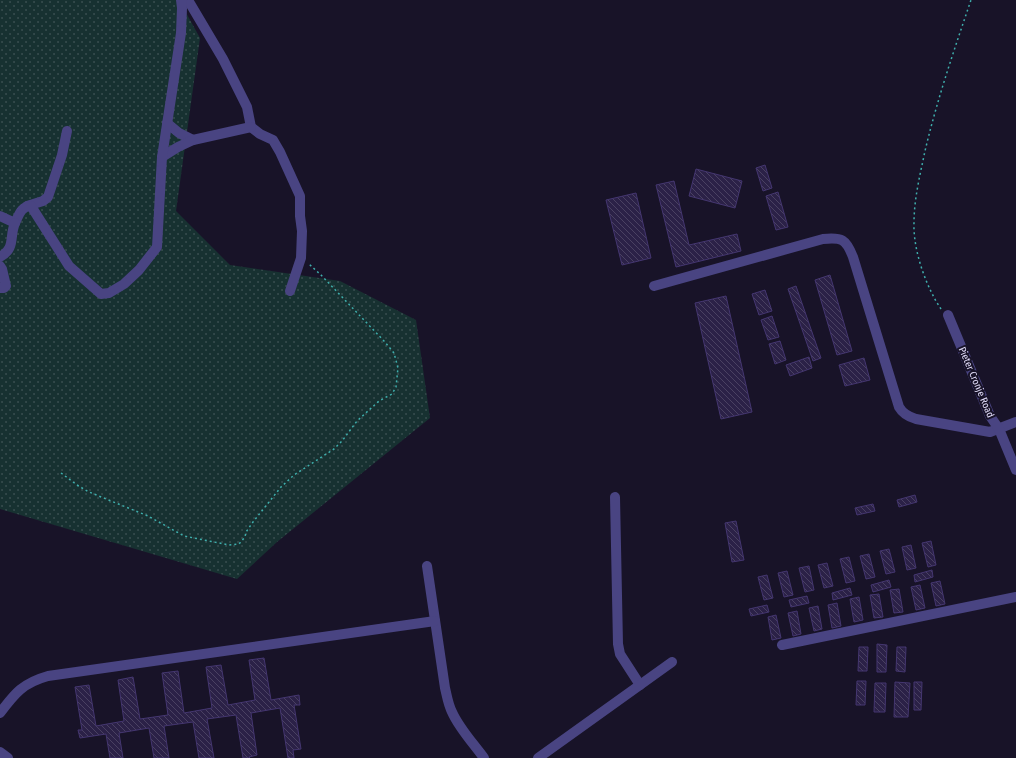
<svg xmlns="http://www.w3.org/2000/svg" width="1016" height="758" viewBox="0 0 1016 758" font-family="'Fira Sans Condensed',sans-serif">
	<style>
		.grass { fill: url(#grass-dots) }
		.building { fill: url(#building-back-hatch); stroke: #443670 }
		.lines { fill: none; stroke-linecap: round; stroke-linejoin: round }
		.path { stroke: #3fafad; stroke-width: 1.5; stroke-dasharray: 2 3; stroke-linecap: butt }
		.minor { stroke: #494482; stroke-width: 10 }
		.labels { text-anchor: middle; stroke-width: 4; stroke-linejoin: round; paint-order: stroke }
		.street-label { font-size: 10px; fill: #e3defb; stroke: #181328 }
	</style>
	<defs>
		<pattern id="grass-dots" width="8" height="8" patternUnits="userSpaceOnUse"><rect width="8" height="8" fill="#173131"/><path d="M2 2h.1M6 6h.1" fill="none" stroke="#394e50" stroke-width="1.8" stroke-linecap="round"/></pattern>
		<pattern id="building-back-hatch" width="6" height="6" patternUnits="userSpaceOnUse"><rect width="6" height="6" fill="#2b2147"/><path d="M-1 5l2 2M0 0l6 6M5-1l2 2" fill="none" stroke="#4a4162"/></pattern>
	</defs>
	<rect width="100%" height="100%" fill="#181328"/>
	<polygon class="grass" points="0,0 179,0 200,38 176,211 230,265 340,281 416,320 430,418 277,542 237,579 0,509"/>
	<g class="building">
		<polygon points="765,165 772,188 763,191 756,168"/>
		<polygon points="696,169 742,181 735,208 689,196"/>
		<polygon points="674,181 689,245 737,234 741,251 676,267 656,185"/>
		<polygon points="778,192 788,227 776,230 766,196"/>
		<polygon points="636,193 651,258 622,265 606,200"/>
		<polygon points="830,275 852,351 837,355 815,280"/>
		<polygon points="796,286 821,358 813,361 788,289"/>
		<polygon points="765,290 772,311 759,315 752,294"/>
		<polygon points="726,296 752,412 721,419 695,303"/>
		<polygon points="772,316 779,337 768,340 761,320"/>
		<polygon points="780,341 786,360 775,364 769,344"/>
		<polygon points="809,357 812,368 790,376 786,365"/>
		<polygon points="864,358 870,380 845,386 839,365"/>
		<polygon points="915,495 917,502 899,507 897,500"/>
		<polygon points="873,504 875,511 857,515 855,508"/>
		<polygon points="736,521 744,560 732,562 725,523"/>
		<polygon points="931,541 936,565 928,567 922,543"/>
		<polygon points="911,545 916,568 907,570 902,547"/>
		<polygon points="889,549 895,572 886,574 880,551"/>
		<polygon points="869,554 875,577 866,579 860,556"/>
		<polygon points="849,557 855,581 846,583 840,559"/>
		<polygon points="827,563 833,586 824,588 818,565"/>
		<polygon points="809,566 814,590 805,592 799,568"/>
		<polygon points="932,570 933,577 915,582 914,575"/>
		<polygon points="787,571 793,595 784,597 778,573"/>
		<polygon points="767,575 773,598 764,600 758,577"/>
		<polygon points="889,580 891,587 873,592 871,585"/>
		<polygon points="940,581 945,604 936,606 931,583"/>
		<polygon points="920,585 925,608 916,610 911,587"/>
		<polygon points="850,588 852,595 833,600 832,593"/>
		<polygon points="899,589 903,612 894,613 890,590"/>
		<polygon points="879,594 883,617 874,618 870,595"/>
		<polygon points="807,596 809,603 791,607 789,600"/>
		<polygon points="859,597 863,620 854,622 850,599"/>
		<polygon points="837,603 841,626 832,628 828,605"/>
		<polygon points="767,605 769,612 751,616 749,609"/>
		<polygon points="818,606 822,629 814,631 809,608"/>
		<polygon points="797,611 801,634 793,636 788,613"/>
		<polygon points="776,615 781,638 772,640 768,617"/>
		<polygon points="877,644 887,645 886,672 877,672"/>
		<polygon points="859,647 868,647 867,671 858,671"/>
		<polygon points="897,647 906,647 905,672 896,671"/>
		<polygon points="264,658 271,700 299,695 300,705 294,705 301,749 293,750 294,758 288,758 280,708 251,713 257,755 249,757 250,758 243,758 236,715 207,719 214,758 199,758 193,722 164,726 169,758 154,758 149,728 119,733 123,758 110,758 106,734 80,738 78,730 82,730 75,687 89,685 96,726 124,721 118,680 133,677 140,719 168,715 162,673 178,671 184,713 212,708 206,667 221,665 228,705 255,700 249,660"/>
		<polygon points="857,681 866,681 865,705 856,705"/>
		<polygon points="895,682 910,683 908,717 894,717"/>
		<polygon points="914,682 922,682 921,710 914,710"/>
		<polygon points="875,683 886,683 885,712 874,712"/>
	</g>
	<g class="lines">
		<g class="path">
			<path d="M941,309C926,287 913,250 914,223C914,199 920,175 925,151C937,100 954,50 971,0"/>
			<polyline points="61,473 77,485 89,492 148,516 184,536 229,545 239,544 245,537 246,532 253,522 281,487 294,475 334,449 342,441 357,421 379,401 392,394 396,387 398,368 394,353 384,341 322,276 309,264"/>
		</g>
		<g class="minor">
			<polyline points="188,0 223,59 247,107 251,127 260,134 273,140 280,152 300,196 300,216 302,231 301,258 290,291"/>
			<polyline points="167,123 179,133 193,140"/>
			<polyline points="162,157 178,147 193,140 251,127"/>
			<polyline points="27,206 43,201 48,197 62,155 67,131"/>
			<path d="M0,216L15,223C19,215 21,206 31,206L69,266L101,294L109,293L124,284L139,270L157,247L162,157L181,33L182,8L181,0"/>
			<path d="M0,257C16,248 9,237 15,223"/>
			<polyline points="0,266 2,269 6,286 4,288 0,288"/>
			<path d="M654,286L823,239C842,237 846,239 853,257L899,407C903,414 909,417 916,419L990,432L1016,422"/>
			<polyline points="948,315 990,416 999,429 1016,470"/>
			<polyline points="615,497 618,644 620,654 640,685"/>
			<path d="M427,566L445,688C447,696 448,704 452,712C459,728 473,743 484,758"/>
			<polyline points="782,645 1016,597"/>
			<path d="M0,713C15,693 23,683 48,676L435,621"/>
			<polyline points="0,752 8,758"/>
			<polyline points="538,758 672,662"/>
		</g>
	</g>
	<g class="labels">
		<g class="street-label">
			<text transform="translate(977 382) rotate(67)" y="4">Pieter Cronje Road</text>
		</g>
	</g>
</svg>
